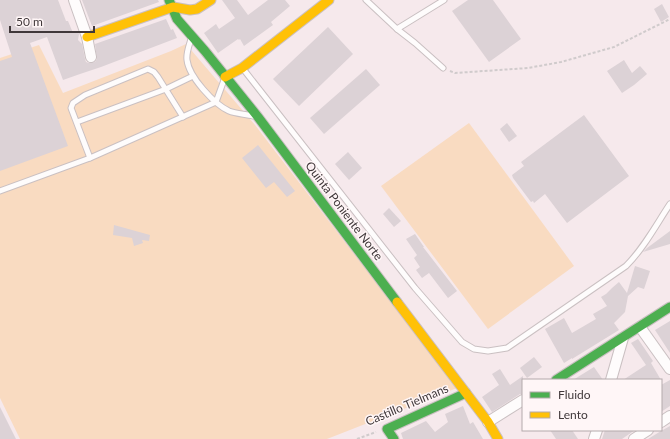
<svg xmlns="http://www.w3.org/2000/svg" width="670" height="439" viewBox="0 0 670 439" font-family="Lato,sans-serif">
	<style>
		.green { fill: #f9dbc1 }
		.building { fill: #dcd2d6 }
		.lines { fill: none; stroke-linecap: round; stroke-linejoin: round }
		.lane-casing { stroke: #cac0c2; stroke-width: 7 }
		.street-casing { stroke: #cac0c2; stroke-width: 12 }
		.fast-casing { stroke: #cac0c2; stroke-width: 11 }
		.slow-casing { stroke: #cac0c2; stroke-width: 11 }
		.path { stroke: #d0cbcc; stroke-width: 2; stroke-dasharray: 3 2; stroke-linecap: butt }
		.lane { stroke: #fefcfc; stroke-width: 5 }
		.street { stroke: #fefcfc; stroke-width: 10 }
		.fast { stroke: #4caf50; stroke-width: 9 }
		.slow { stroke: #ffc107; stroke-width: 9 }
		.labels { text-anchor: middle; stroke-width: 3; stroke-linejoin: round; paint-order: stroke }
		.street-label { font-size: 12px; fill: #40383a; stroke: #fff6f7 }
	</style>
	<rect width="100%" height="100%" fill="#f6e9ec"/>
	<g class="green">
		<polygon points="186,44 255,125 457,388 327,439 20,439 0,398 0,58 39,45 63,93 171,51"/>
		<polygon points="469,123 574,266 488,329 381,186"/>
	</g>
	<g class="building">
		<polygon points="0,0 58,0 66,21 68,21 73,33 78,31 79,34 78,40 82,44 85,59 86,62 89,63 95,62 97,59 95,44 166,19 171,30 173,29 177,38 101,67 80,74 63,80 47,37 30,43 68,146 0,171 0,61 12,57 0,20"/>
		<polygon points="82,0 158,0 159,2 92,26"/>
		<polygon points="222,0 237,0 248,15 268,0 285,0 290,6 271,22 273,25 244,46 240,39 239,40 238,39 218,53 204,33 216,24 219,29 235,18"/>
		<polygon points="468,0 493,0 521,39 489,62 452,11"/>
		<polygon points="662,4 669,17 661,22 654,9"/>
		<polygon points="328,27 353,54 299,106 273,79"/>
		<polygon points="624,60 632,73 640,66 647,74 634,85 622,93 607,71"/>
		<polygon points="366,69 380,85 324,134 310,118"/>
		<polygon points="584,115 629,176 567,223 545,194 534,203 533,201 531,202 513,178 512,175 524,166 521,162"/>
		<polygon points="507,123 517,136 509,142 500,129"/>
		<polygon points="258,145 295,191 287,197 274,182 266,188 242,158"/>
		<polygon points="348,152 362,168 349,180 335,164"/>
		<polygon points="389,208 401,221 394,227 383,214"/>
		<polygon points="114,225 150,235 149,241 142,240 143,243 134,246 132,238 113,235"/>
		<polygon points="670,231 670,244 643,252 647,248"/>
		<polygon points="415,234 424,247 423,247 457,291 448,298 429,273 422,278 416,270 420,267 414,258 417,255 406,239"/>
		<polygon points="635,266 650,271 644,289 638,287 628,296 625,312 614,323 619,330 572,359 572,358 564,363 545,329 564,318 572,333 596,319 593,314 607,306 601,297 606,294 612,288 619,282 627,293"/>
		<polygon points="670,321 670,353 655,330"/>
		<polygon points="638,339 653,361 651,363 661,380 623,380 646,365 631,343"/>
		<polygon points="534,357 542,367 527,378 520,368"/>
		<polygon points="594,367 603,380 573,380"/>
		<polygon points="500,369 510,385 523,376 523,394 520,394 492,412 482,397 499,385 492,374"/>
		<polygon points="670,380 670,406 661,412 661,385"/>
		<polygon points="463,406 470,424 473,422 483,439 403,439 401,433 426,421 435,432 448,422 445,414"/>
		<polygon points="0,407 16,439 0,439"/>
		<polygon points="670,426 670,439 648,439 661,431"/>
		<polygon points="550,430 572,430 578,439 556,439"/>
		<polygon points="605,430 635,430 622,439 602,439"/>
	</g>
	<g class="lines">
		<g class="lane-casing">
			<g id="lane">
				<polyline points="366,0 397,29 415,43 443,68"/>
				<polyline points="397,29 444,0"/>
				<path d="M191,39C189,46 186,53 187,60C189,77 214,104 229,111C236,114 246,114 253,116"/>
				<path d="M244,70L415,288L462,342L474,349L488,351L507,348L626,266C644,248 656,225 670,204"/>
				<polyline points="77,122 166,89 193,76"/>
				<polyline points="90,158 71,108 73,103 85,95 148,69 154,72 158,77 183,117"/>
				<polyline points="0,191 90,158 216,102 224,80"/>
			</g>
		</g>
		<g class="street-casing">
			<g id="street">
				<polyline points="74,0 87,37 91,57"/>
				<polyline points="640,327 670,369"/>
				<polyline points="611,380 623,338"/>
				<polyline points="488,422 523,400"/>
				<polyline points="661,422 670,416"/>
				<polyline points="594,439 597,430"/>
				<polyline points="634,439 648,430"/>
			</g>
		</g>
		<g class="fast-casing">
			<g id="fast">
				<polyline points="169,0 177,19 205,51 258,117 397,302"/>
				<polyline points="556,380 670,307"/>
				<polyline points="394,439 387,429 466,393"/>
			</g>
		</g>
		<g class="slow-casing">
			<g id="slow">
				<polyline points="87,37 173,7 190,10 197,9 211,0"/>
				<polyline points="225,77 242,68 329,0"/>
				<polyline points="397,302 488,422 498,439"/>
			</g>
		</g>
		<g class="path">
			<polyline points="450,71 455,73 528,68 561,62 614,47 670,19"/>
			<polyline points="357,439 376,432"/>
		</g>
		<use href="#lane" class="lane"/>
		<use href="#street" class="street"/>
		<use href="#fast" class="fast"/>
		<use href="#slow" class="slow"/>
	</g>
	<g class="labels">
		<g class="street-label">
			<text transform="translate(344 211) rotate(53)" y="4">Quinta Poniente Norte</text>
			<text transform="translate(407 405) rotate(-23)" y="4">Castillo Tielmans</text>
		</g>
	</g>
	<rect x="522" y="379" width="140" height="52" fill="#fff6f7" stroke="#b3aaab"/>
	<rect x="530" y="392" width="20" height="6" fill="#4caf50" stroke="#b3aaab"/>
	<text x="558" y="399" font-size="12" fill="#40383a">Fluido</text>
	<rect x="530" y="412" width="20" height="6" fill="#ffc107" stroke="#b3aaab"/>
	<text x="558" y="419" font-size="12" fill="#40383a">Lento</text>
	<path d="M10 26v6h84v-6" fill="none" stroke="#40383a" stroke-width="2"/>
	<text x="16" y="26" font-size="12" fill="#40383a" stroke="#fff6f7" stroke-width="3" paint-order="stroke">50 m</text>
</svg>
